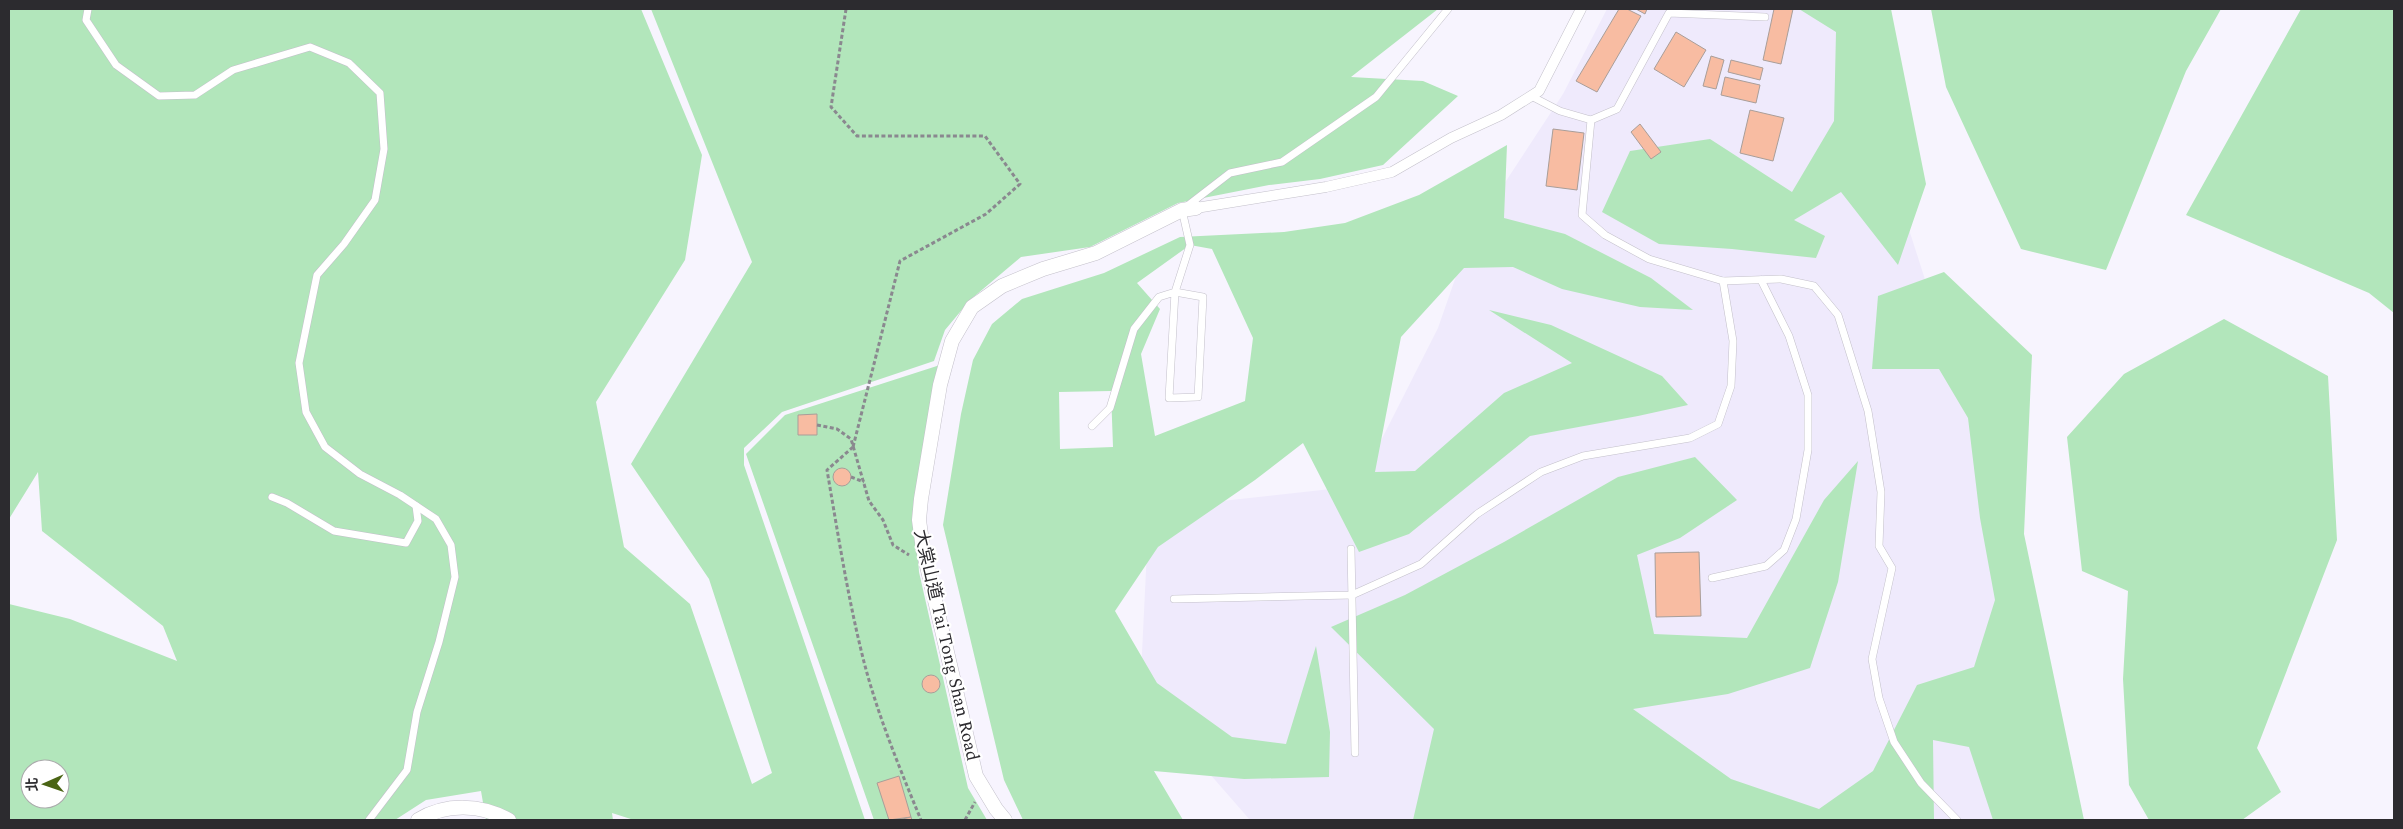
<svg xmlns="http://www.w3.org/2000/svg" width="2403" height="829" viewBox="0 0 2403 829" font-family="Spectral,'Noto Sans TC',serif">
	<style>
		.built { fill: #efeafc }
		.green { fill: #b2e6bb; fill-rule: evenodd }
		.building { fill: #f8bca2; stroke: #a99e99 }
		.lines { fill: none; stroke-linecap: round; stroke-linejoin: round }
		.service-casing { stroke: #c3c0ca; stroke-width: 8 }
		.pedestrian-casing { stroke: #c3c0ca; stroke-width: 11 }
		.minor-casing { stroke: #c3c0ca; stroke-width: 15 }
		.path { stroke: #8a888f; stroke-width: 3; stroke-dasharray: 4 2.5; stroke-linecap: butt }
		.service { stroke: #fff; stroke-width: 7 }
		.pedestrian { stroke: #fff; stroke-width: 10 }
		.minor { stroke: #fff; stroke-width: 14 }
		.labels { text-anchor: middle; stroke-width: 4.5; stroke-linejoin: round; paint-order: stroke }
		.street-label { font-size: 18px; fill: #2c2b2f; stroke: #fff }
	</style>
	<rect width="100%" height="100%" fill="#f7f4fe"/>
	<polygon class="built" points="1607,9 1831,9 1854,58 2006,532 2055,820 1250,820 1140,694 1149,509 1358,486 1438,328 1470,236 1563,94"/>
	<g class="green">
		<path d="M9,9H641L702,155L685,260L596,402L624,547L690,604L752,784L772,773L709,579L631,464L752,262L651,9H1438L1351,77L1423,81L1458,96L1383,165L1320,179L1269,185L1178,203L1090,247L1021,257L970,300L945,330L934,361L782,412L744,448V465L865,820H634L612,813L613,820H486L481,791L426,800L395,820H9V604L70,619L177,661L163,626L42,531L38,472L9,519ZM30,769H60V799H30Z"/>
		<polygon points="1799,9 1891,9 1926,184 1898,265 1841,192 1794,220 1825,236 1816,258 1732,249 1659,244 1602,212 1630,151 1710,139 1792,192 1834,121 1836,32"/>
		<polygon points="1931,9 2221,9 2186,71 2106,270 2021,249 1946,87"/>
		<polygon points="2301,9 2394,9 2394,313 2369,293 2186,215"/>
		<path d="M1507,145L1504,218L1565,234L1651,278L1693,310L1640,307L1562,289L1513,267L1464,268L1401,337L1375,472L1415,471L1504,393L1572,363L1489,310L1551,325L1662,376L1688,405L1638,416L1530,436L1409,534L1359,552L1303,443L1255,480L1158,547L1115,611L1157,683L1232,737L1286,744L1316,646L1330,732L1329,777L1244,779L1154,771L1183,820H1023L1004,780L943,525L961,414L973,360L992,324L1022,299L1104,273L1180,237L1284,232L1345,223L1419,195ZM1190,245L1212,249L1253,338L1245,401L1155,436L1141,354L1160,309L1137,283ZM1111,391L1113,447L1060,449L1059,392Z"/>
		<polygon points="1944,272 2032,355 2024,534 2084,820 1993,820 1969,747 1933,740 1934,820 1413,820 1434,729 1331,627 1405,595 1504,542 1618,477 1695,457 1737,500 1680,538 1637,555 1654,634 1747,638 1824,500 1858,461 1838,582 1810,668 1728,694 1633,709 1731,779 1819,809 1873,771 1917,685 1974,667 1995,600 1980,518 1968,418 1939,369 1872,369 1878,296"/>
		<polygon points="2224,319 2328,376 2337,540 2257,748 2281,792 2242,820 2149,820 2129,785 2123,679 2128,591 2082,571 2067,437 2124,374"/>
		<polygon points="940,365 915,515 919,572 968,788 987,820 874,820 746,454 785,415"/>
	</g>
	<g class="building">
		<polygon points="1619,9 1627,9 1641,16 1597,92 1576,81"/>
		<polygon points="1636,9 1647,9 1645,14"/>
		<polygon points="1774,9 1793,9 1781,64 1763,60"/>
		<polygon points="1676,32 1706,50 1684,87 1654,69"/>
		<polygon points="1711,56 1724,60 1716,89 1703,86"/>
		<polygon points="1731,60 1763,68 1760,80 1728,72"/>
		<polygon points="1725,77 1760,85 1756,103 1721,95"/>
		<polygon points="1750,110 1784,118 1773,161 1740,153"/>
		<polygon points="1640,124 1661,152 1651,159 1631,132"/>
		<polygon points="1553,129 1584,133 1577,190 1546,186"/>
		<polygon points="817,414 817,435 798,435 798,415"/>
		<circle cx="842" cy="477" r="9"/>
		<polygon points="1699,552 1701,616 1656,617 1655,553"/>
		<circle cx="931" cy="684" r="9"/>
		<polygon points="899,776 911,817 889,820 877,783"/>
		<polygon points="911,817 912,820 898,820"/>
	</g>
	<g class="lines">
		<g class="service-casing">
			<g id="service">
				<polyline points="88,9 86,20 116,65 159,96 195,95 233,70 310,47 349,63 380,93 384,149 375,200 344,244 317,275 299,363 306,412 325,447 360,474 400,495 436,519 451,545 455,577 439,642 417,712 407,770 369,820"/>
				<polyline points="1531,96 1560,111 1591,120 1582,215 1605,235 1649,259 1723,281 1781,279 1814,286 1838,315 1868,411 1881,492 1879,546 1892,568 1872,659 1879,698 1894,742 1921,783 1957,820"/>
				<polyline points="1591,120 1617,109 1669,13 1765,17"/>
				<polyline points="1092,426 1110,408 1134,329 1159,297 1175,292 1203,297 1198,397 1169,398 1175,292 1190,245 1182,210 1230,173 1282,162 1376,97 1448,9"/>
				<polyline points="272,497 287,503 334,531 406,543 418,521 416,506"/>
				<polyline points="1351,549 1355,753"/>
				<polyline points="1712,578 1766,566 1784,550 1796,519 1808,450 1808,395 1789,336 1761,280"/>
				<polyline points="1174,599 1352,595 1421,564 1477,514 1541,472 1583,456 1690,438 1718,424 1731,386 1733,341 1723,281"/>
			</g>
		</g>
		<g class="pedestrian-casing">
			<polyline id="pedestrian" points="1196,208 1326,187 1392,172 1451,138 1501,115 1539,91 1581,9"/>
		</g>
		<g class="minor-casing">
			<g id="minor">
				<path d="M418,820C446,803 481,804 509,820"/>
				<polyline points="1005,820 996,809 976,776 923,549 919,520 921,499 940,385 952,341 972,307 1002,286 1043,269 1096,253 1182,210 1196,208"/>
			</g>
		</g>
		<g class="path">
			<polyline points="846,9 831,107 857,136 985,136 1020,184 986,214 900,261 853,447"/>
			<polyline points="817,425 837,429 851,439 869,501 883,520 893,545 909,555"/>
			<path d="M853,447L827,470C838,534 848,599 864,662C878,716 900,769 921,820"/>
			<polyline points="851,477 864,482"/>
			<polyline points="965,820 975,802"/>
		</g>
		<use href="#service" class="service"/>
		<use href="#pedestrian" class="pedestrian"/>
		<use href="#minor" class="minor"/>
	</g>
	<g class="labels">
		<g class="street-label">
			<text transform="translate(947 645) rotate(77)" y="6">大棠山道 Tai Tong Shan Road</text>
		</g>
	</g>
	<rect width="2403" height="829" fill="none" stroke="#2c2b2f" stroke-width="20"/>
	<g transform="translate(45 784) rotate(268)"><circle r="24" fill="#ffffff" stroke="#abaaac"/>
	<path d="M0-4L9 19L0 12L-9 19Z" fill="#4a6414"/>
	<text y="-8" font-size="14" font-weight="bold" text-anchor="middle" fill="#2c2b2f">北</text>
	</g>
</svg>
